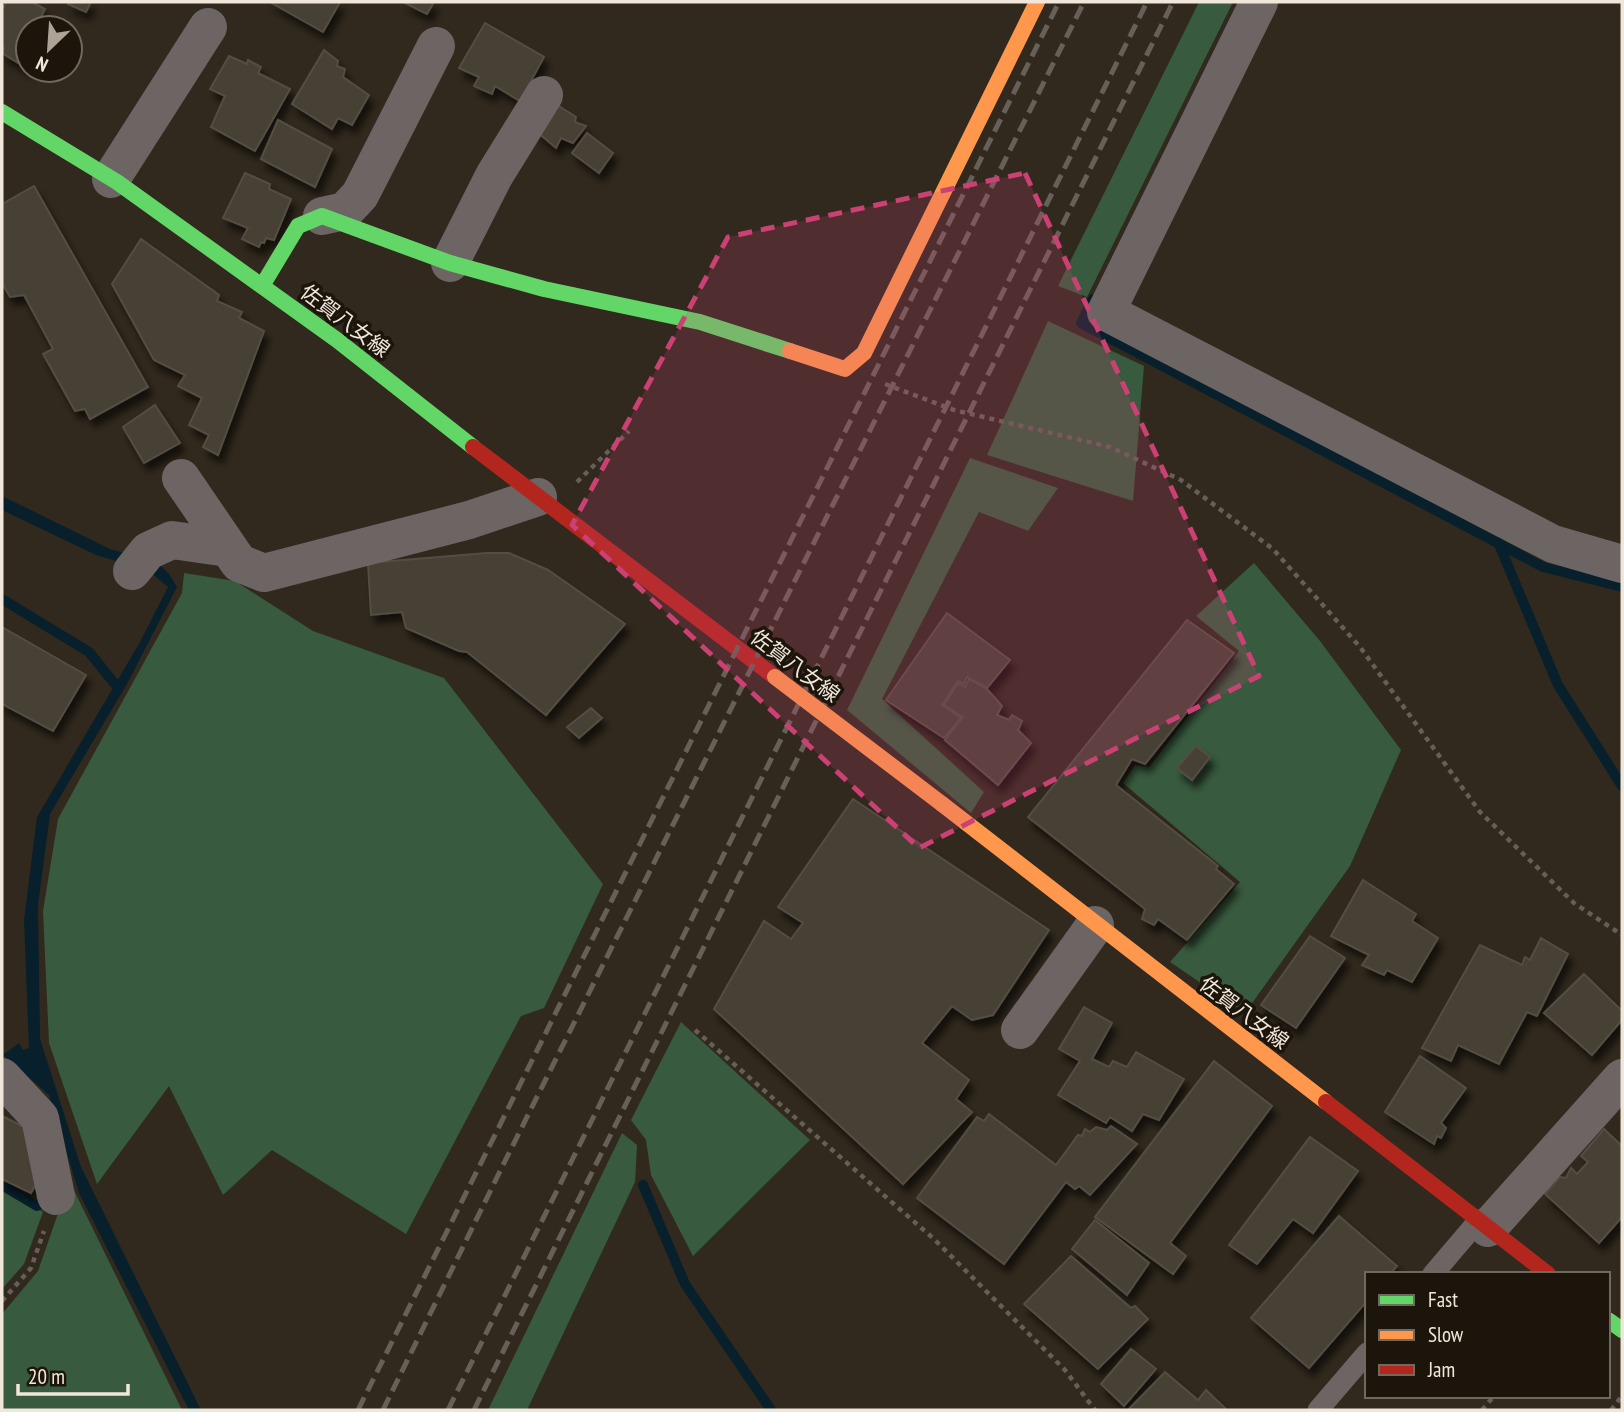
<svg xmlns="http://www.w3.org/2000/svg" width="1624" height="1412" viewBox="0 0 1624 1412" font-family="'PT Sans Narrow','Noto Sans JP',sans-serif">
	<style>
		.green { fill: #385a3e }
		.water { fill: #07202b }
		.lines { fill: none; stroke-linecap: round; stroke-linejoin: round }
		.stream { stroke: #07202b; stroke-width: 10 }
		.building { fill: #463f35; stroke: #544d43; stroke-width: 2; filter: url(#shadow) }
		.path { stroke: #655f59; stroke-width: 4.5; stroke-dasharray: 5 5; stroke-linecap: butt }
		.lane { stroke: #6d6564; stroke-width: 21 }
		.street { stroke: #6d6564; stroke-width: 38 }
		.fast { stroke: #63d668; stroke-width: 16 }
		.slow { stroke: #ff974d; stroke-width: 16 }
		.jam { stroke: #b3261e; stroke-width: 16 }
		.rail { stroke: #676059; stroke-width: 5; stroke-dasharray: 14 7; stroke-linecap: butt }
		.slow-bridge { stroke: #ff974d; stroke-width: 16 }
		.marked { fill: #cb4174; fill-opacity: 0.2; stroke: #cb4174; stroke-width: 5; stroke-dasharray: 14 9; stroke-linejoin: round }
		.labels { text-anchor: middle; stroke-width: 7; stroke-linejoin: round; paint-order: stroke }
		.street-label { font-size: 21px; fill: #f0e6d9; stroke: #1b150b }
	</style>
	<defs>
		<filter id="shadow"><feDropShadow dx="4.5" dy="8" stdDeviation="3.5" flood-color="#0009"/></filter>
	</defs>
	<rect width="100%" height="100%" fill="#31291d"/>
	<g class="green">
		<polygon points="1199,2 1233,2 1087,297 1058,286"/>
		<polygon points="1048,321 1144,366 1133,501 987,455"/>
		<polygon points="970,458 1058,488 1028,531 979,512 882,699 984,792 971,813 847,710"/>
		<polygon points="1254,563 1320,641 1401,750 1350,866 1245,1013 1170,962 1240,882 1123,783 1135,765 1149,767 1239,651 1196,616"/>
		<polygon points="184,573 235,581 313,631 444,678 603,884 544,1008 521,1016 406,1234 272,1150 223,1195 169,1086 97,1184 49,1043 43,911 58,819 182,593"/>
		<polygon points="681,1022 810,1140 693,1256 651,1175 646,1140 631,1120"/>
		<polygon points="622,1133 637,1145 635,1182 527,1410 488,1410"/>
		<polygon points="62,1166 182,1410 2,1410 2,1314 38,1271 63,1199"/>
		<polygon points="2,1188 43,1212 24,1264 2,1289"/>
	</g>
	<polygon class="water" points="2,496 110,549 157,562 169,574 177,587 127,684 50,814 38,905 40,1039 81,1167 201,1410 189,1410 79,1193 49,1095 3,1055 19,1043 23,1050 29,1048 24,920 37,817 140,642 168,587 149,571 96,555 2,510"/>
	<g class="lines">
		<g class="stream">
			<polyline points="1093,299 1081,323 1543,567 1622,587"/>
			<polyline points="1498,542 1558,685 1622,786"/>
			<polyline points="2,599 89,652 115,684"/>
			<polyline points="2,1185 37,1206"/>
			<polyline points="643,1185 685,1284 771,1410"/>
		</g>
	</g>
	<g class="building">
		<polygon points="6,2 32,2 45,9 40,19 57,27 28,28 28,69 2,53 4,48 2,47 2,11"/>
		<polygon points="68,2 91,2 86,12 68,4"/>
		<polygon points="270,2 340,2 323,32"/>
		<polygon points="403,2 434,2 427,14"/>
		<polygon points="485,23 544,57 520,101 495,86 492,94 474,86 479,77 459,68"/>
		<polygon points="324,50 338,61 337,66 345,69 343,77 369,95 352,125 338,118 332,129 292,104"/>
		<polygon points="229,56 247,64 248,60 261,67 258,73 290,89 255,151 211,127 225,96 210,89"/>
		<polygon points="554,103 576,117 575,122 586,126 573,143 561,138 556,148 536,131"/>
		<polygon points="278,120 332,149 315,187 261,159"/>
		<polygon points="587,133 613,153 599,173 572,153"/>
		<polygon points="245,173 270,184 269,189 291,199 274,240 266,238 264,243 261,242 259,247 242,239 248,228 223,218"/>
		<polygon points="34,186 148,387 90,419 85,409 75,411 43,354 53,349 24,295 10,297 2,283 2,204"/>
		<polygon points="141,239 219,295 217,301 242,312 239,318 264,331 218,455 203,447 209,435 189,425 202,398 178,386 185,375 154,360 112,284"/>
		<polygon points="155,405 180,443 144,463 123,427"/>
		<polygon points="487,553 509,553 548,570 625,624 546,715 467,652 459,651 406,628 402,612 371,615 368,563"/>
		<polygon points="947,613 1010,660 987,688 967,677 964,684 958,681 942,705 961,718 944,738 886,700"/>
		<polygon points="1187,620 1234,653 1145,764 1132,759 1116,785 1218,866 1216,869 1234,884 1187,940 1158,919 1154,925 1142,919 1145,909 1028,817"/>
		<polygon points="2,627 86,675 53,731 2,704"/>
		<polygon points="969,679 987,689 1002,706 997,715 1009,720 1012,715 1022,721 1018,730 1031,743 998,785 945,740 963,717 944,705 958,683 965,687"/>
		<polygon points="591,708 602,718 579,738 567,727"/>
		<polygon points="1196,746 1210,757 1192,780 1177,768"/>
		<polygon points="853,799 1049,930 993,1015 972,1020 952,1006 922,1043 969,1080 956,1099 972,1112 903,1184 714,1009 764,921 791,939 803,923 778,907"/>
		<polygon points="1363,880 1416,914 1412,921 1438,938 1412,982 1387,970 1384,975 1362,965 1369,955 1331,936"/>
		<polygon points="1310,936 1345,958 1296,1028 1261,1005"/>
		<polygon points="1541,938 1568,954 1537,1016 1527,1012 1499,1064 1458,1045 1451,1061 1422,1048 1480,945 1522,965 1525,957 1530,960"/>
		<polygon points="1584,974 1622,1011 1622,1020 1592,1055 1544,1013"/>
		<polygon points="1084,1007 1112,1023 1092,1059 1109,1067 1113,1061 1127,1067 1136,1052 1184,1079 1159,1120 1143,1114 1132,1131 1110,1117 1106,1123 1058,1095 1080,1061 1059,1049"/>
		<polygon points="1420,1056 1466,1088 1441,1123 1446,1128 1441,1138 1437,1136 1434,1144 1385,1112"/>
		<polygon points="1214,1061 1272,1106 1170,1243 1186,1256 1173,1274 1095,1217"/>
		<polygon points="989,1114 1056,1165 1078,1135 1082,1136 1085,1129 1090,1132 1096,1127 1107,1130 1111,1126 1137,1144 1090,1195 1079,1186 1075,1189 1066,1182 1004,1264 917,1198 977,1117 984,1121"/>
		<polygon points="2,1116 32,1131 40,1177 31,1193 2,1179"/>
		<polygon points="1604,1129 1622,1146 1622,1217 1599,1243 1545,1194 1560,1177 1566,1178 1571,1168 1577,1174 1588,1162 1581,1156"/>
		<polygon points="1310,1137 1358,1171 1313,1233 1293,1219 1257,1264 1229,1245"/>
		<polygon points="1339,1216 1397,1266 1390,1274 1367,1274 1367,1301 1309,1368 1251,1318"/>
		<polygon points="1095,1220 1149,1263 1127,1295 1072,1249"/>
		<polygon points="1071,1256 1131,1308 1135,1306 1148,1319 1098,1369 1024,1304"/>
		<polygon points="1131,1349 1156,1369 1124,1406 1101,1384"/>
		<polygon points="1165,1372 1198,1400 1206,1390 1227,1410 1128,1410"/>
	</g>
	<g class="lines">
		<g class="path">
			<polyline points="885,384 954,410 1110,447 1181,480 1273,549 1360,647 1480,812 1574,903 1622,935"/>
			<polyline points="577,482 629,431"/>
			<polyline points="695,1030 934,1239 1065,1370 1095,1410"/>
			<polyline points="2,1301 31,1268 44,1231"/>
			<polyline points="1482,1410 1494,1396"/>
			<polyline points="1611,1410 1622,1396"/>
		</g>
		<g class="lane">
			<polyline points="1433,1274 1479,1220"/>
			<polyline points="1318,1410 1367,1353"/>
		</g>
		<g class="street">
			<polyline points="1259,2 1106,312 1553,544 1622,564"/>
			<polyline points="111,179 208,27"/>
			<polyline points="322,216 345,211 360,195 436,46"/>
			<polyline points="450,263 494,176 544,95"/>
			<polyline points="181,478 239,563 264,573 469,520 538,497"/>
			<polyline points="132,571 148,551 172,540 228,548"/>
			<polyline points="1020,1030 1095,925"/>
			<polyline points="2,1077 40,1118 56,1196"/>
			<polyline points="1488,1228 1622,1078"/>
		</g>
		<g class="fast">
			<polyline points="2,112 117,182 337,340 473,447"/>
			<polyline points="262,286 298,226 322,216 450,263 544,289 700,322 790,351"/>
			<polyline points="1608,1320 1622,1330"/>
		</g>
		<g class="slow">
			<polyline points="790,351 845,369 864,353 1037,2"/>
			<polyline points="942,804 1326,1102"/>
		</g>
		<g class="jam">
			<polyline points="473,447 775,677"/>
			<polyline points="1326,1102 1548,1274"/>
		</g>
		<g class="rail">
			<polyline points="358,1410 1059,2"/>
			<polyline points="383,1410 506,1159 1084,2"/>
			<polyline points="448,1410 1147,2"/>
			<polyline points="474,1410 1173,2"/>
		</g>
		<polyline class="slow-bridge" points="775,677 942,804"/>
	</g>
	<path class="marked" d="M1025,173L1259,676L919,848L572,525L728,237Z"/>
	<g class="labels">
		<g class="street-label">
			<text transform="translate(345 321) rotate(37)" y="7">佐賀八女線</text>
			<text transform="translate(795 666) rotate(37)" y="7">佐賀八女線</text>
			<text transform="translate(1244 1013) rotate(37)" y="7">佐賀八女線</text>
		</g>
	</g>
	<rect width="1624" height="1412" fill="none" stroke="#f0e6d9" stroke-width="7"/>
	<rect x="1365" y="1272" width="245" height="126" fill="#1b150b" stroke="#70695d" stroke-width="2"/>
	<rect x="1379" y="1295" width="35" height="10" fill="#63d668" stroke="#70695d" stroke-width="2"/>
	<text x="1428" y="1307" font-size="21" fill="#f0e6d9">Fast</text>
	<rect x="1379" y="1330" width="35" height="10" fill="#ff974d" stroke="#70695d" stroke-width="2"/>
	<text x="1428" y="1342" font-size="21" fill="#f0e6d9">Slow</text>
	<rect x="1379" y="1365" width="35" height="10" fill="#b3261e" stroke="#70695d" stroke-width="2"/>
	<text x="1428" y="1377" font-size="21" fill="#f0e6d9">Jam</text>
	<g transform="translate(49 49) rotate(205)"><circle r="33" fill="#1b150b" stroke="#70695d" stroke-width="2"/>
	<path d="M0-5L12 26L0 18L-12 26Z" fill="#ada497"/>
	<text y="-10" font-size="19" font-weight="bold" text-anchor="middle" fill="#f0e6d9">N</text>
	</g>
	<path d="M18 1384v10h110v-10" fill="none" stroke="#f0e6d9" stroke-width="3.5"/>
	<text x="28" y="1384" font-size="21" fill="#f0e6d9" stroke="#1b150b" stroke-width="5" paint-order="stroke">20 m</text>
</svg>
